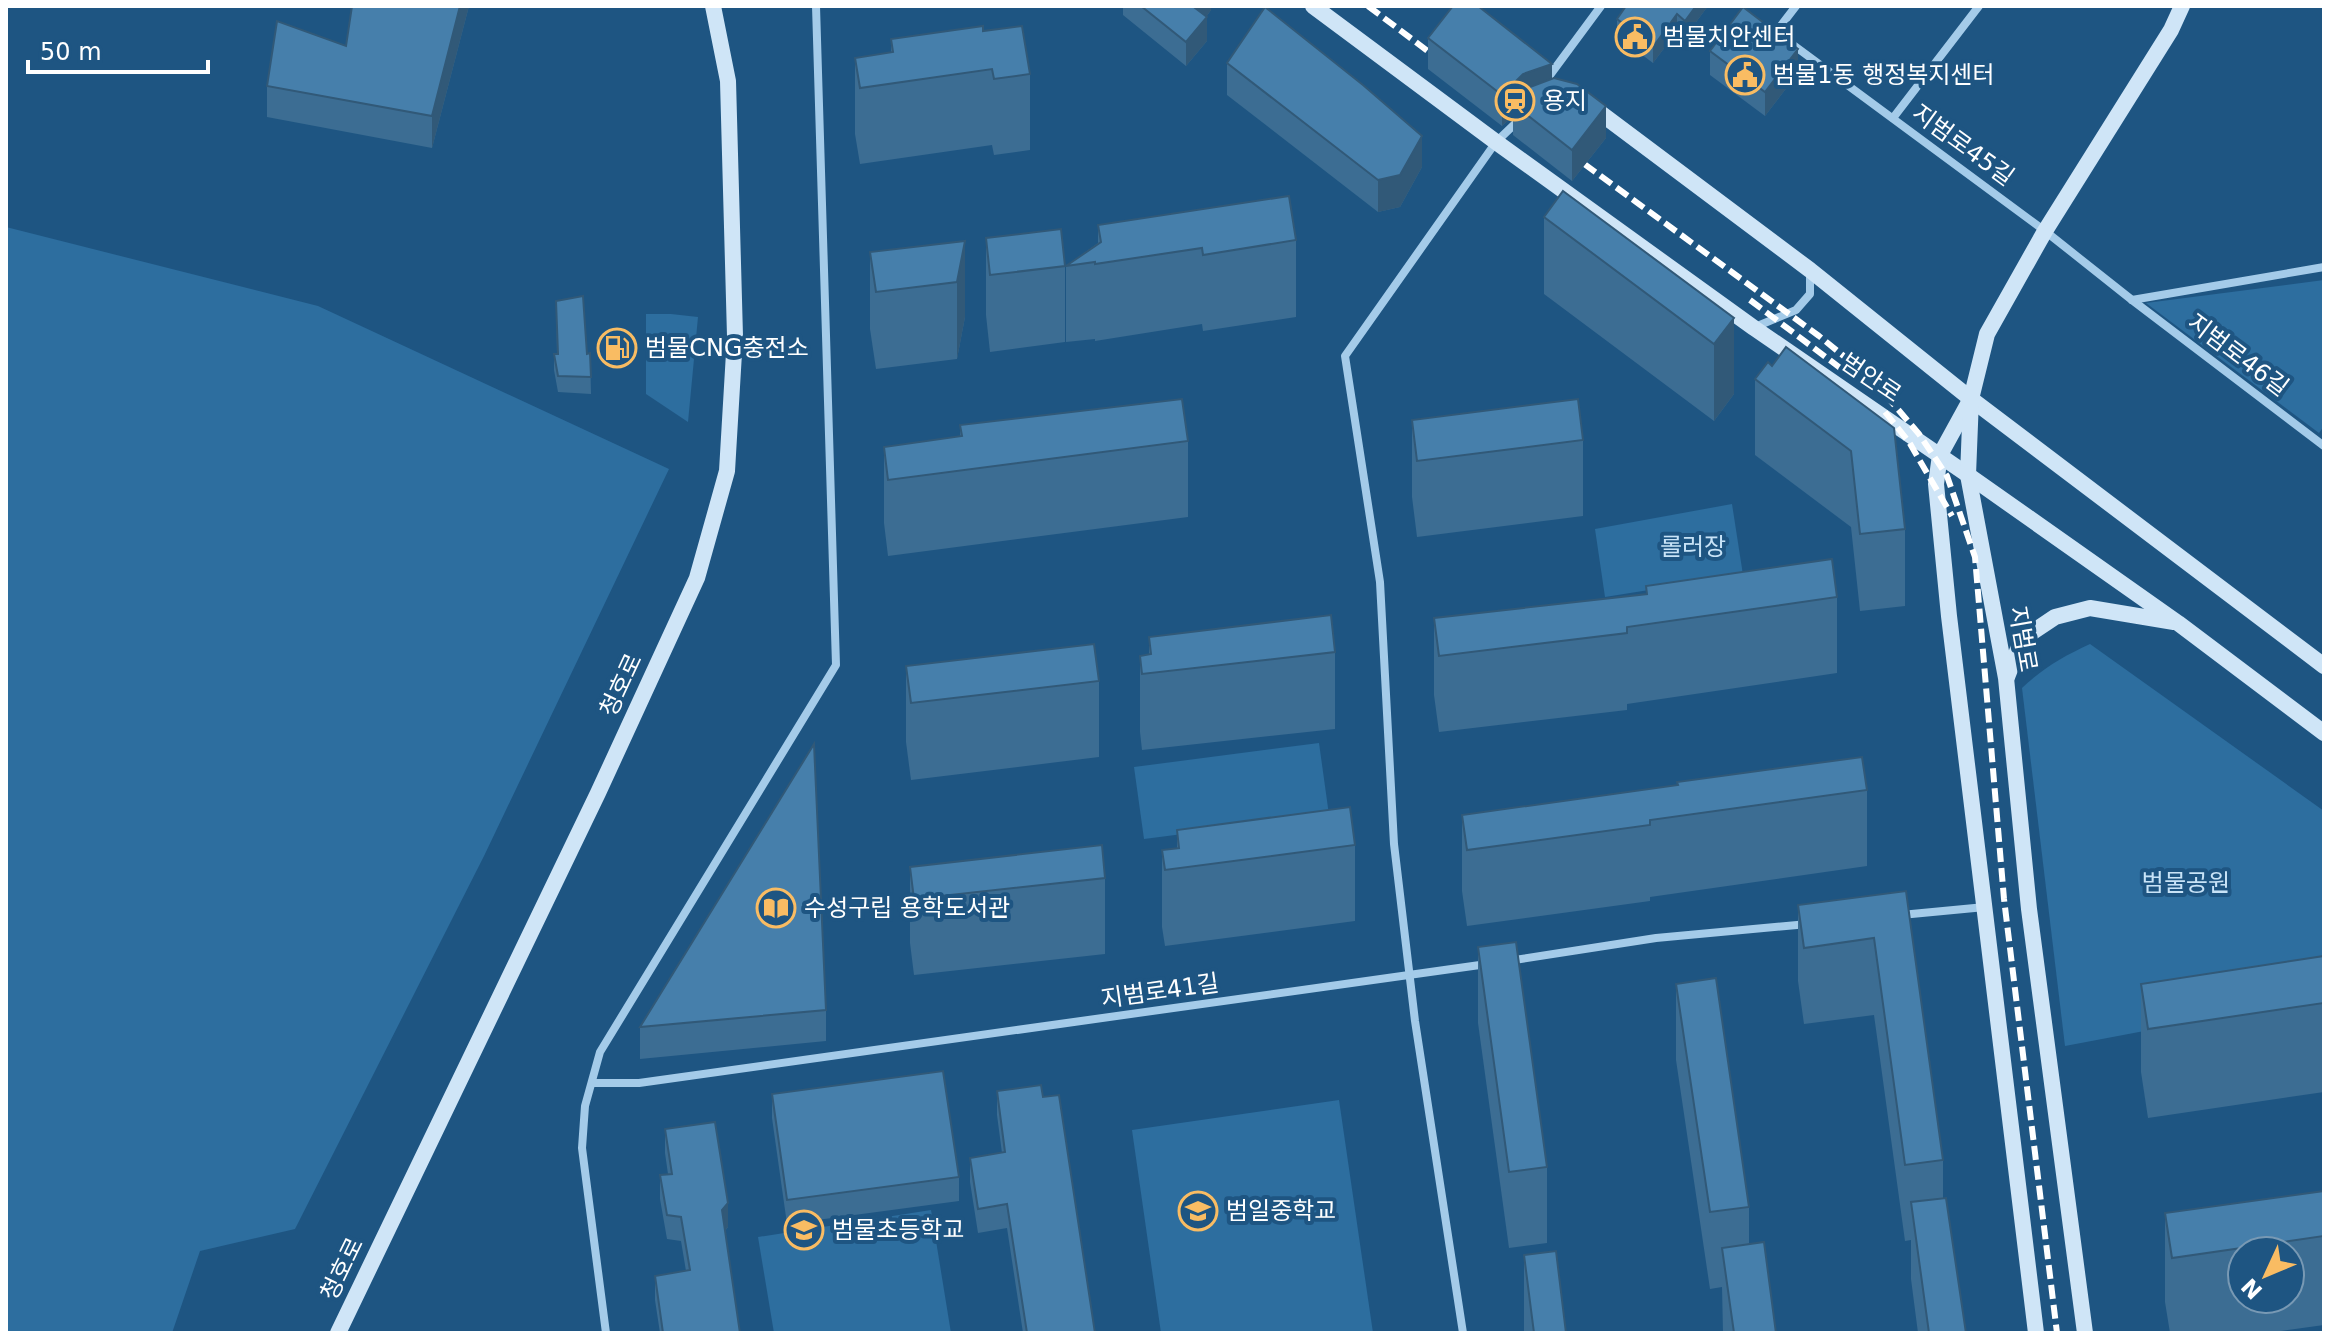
<svg xmlns="http://www.w3.org/2000/svg" width="2330" height="1339" viewBox="0 0 2330 1339" font-family="'DejaVu Sans','Noto Sans KR',sans-serif">
	<style>
		.green { fill: #2d6e9f }
		.lines { fill: none; stroke-linecap: round; stroke-linejoin: round }
		.street { stroke: #a4cbe9; stroke-width: 8 }
		.secondary { stroke: #cfe5f7; stroke-width: 16 }
		.rail { stroke: #fff; stroke-width: 6; stroke-dasharray: 14 6; stroke-linecap: butt }
		.wall { fill: #3c6d93; fill-rule: evenodd }
		.shaded-wall { fill: #315978 }
		.building { fill: #467fab; stroke: #315978; stroke-width: 2 }
		.labels { text-anchor: middle; stroke-width: 8; stroke-linejoin: round; paint-order: stroke }
		.poi-label { font-size: 24px; fill: #fff; stroke: #1e5582; text-anchor: start }
		.street-label { font-size: 24px; fill: #fff; stroke: #1e5582 }
		.park-label { font-size: 24px; fill: #c8e3f7; stroke: #1e5582 }
	</style>
	<rect width="100%" height="100%" fill="#1e5582"/>
	<g class="green">
		<polygon points="6,227 318,306 669,469 484,856 295,1229 200,1251 172,1333 6,1333"/>
		<polygon points="2324,280 2324,426 2319,433 2146,303"/>
		<polygon points="646,314 671,314 698,317 688,422 646,394"/>
		<polygon points="1732,504 1743,575 1605,597 1595,529"/>
		<path d="M2090,644L2324,811V997L2065,1046L2022,688C2043,668 2064,656 2090,644Z"/>
		<polygon points="1319,743 1329,815 1144,839 1134,767"/>
		<polygon points="1339,1100 1373,1333 1161,1333 1132,1130"/>
		<polygon points="931,1210 951,1333 774,1333 758,1237"/>
	</g>
	<g class="lines">
		<g class="street">
			<polyline points="1769,27 2045,231 2132,300 2324,446"/>
			<polyline points="1776,32 1796,6"/>
			<polyline points="1550,75 1601,6"/>
			<polyline points="1893,118 1979,6"/>
			<polyline points="2132,300 2324,267"/>
			<polyline points="1755,327 1796,310 1810,294 1810,270"/>
			<polyline points="1901,915 1985,907"/>
			<polyline points="1508,961 1656,938 1808,924"/>
			<polyline points="592,1083 639,1083 1487,964"/>
			<polyline points="606,1333 582,1148 585,1106 600,1052 836,665 816,6"/>
			<polyline points="1463,1333 1415,1021 1394,844 1380,582 1345,356 1496,142 1519,120"/>
		</g>
		<g class="secondary">
			<polyline points="1313,6 1496,142 1754,328 1968,475 2178,623 2324,733"/>
			<polyline points="1591,106 1810,270 1971,399 2324,666"/>
			<polyline points="1968,404 1940,455 1936,484 1949,616 2036,1333"/>
			<polyline points="2007,677 2022,639 2055,617 2090,608 2174,622"/>
			<polyline points="338,1333 598,793 697,578 727,471 735,336 728,81 713,6"/>
			<polyline points="2085,1333 2029,909 2006,678 1968,475 1971,399 1987,334 2045,231 2171,30 2182,6"/>
		</g>
		<g class="rail">
			<polyline points="1368,6 1445,64"/>
			<polyline points="1568,152 1819,336 1872,379 1919,434 1947,476 1975,557 2004,899 2057,1333"/>
			<polyline points="1750,300 1843,370"/>
			<polyline points="1885,412 1909,442 1952,516"/>
		</g>
	</g>
	<g class="wall">
		<polygon points="469,6 432,148 267,117 267,86"/>
		<polygon points="1123,6 1211,6 1211,10 1206,17 1207,41 1186,66 1123,15"/>
		<polygon points="1626,6 1708,6 1685,37 1677,31 1653,63 1617,36 1617,19"/>
		<polygon points="1428,38 1552,79 1606,138 1572,181 1513,135 1513,116 1502,126 1428,69"/>
		<polygon points="891,39 1030,74 1030,150 994,155 992,145 860,164 855,134 855,58 891,53"/>
		<polygon points="1710,51 1798,73 1765,116 1710,75"/>
		<polygon points="1227,63 1422,167 1400,207 1378,212 1227,95"/>
		<polygon points="1544,217 1734,318 1734,394 1714,421 1544,294"/>
		<polygon points="1098,225 1296,240 1296,317 1203,331 1202,324 1095,341 1095,339 1066,342 1066,266 1098,243"/>
		<polygon points="986,238 1065,266 1065,342 990,352 986,315"/>
		<polygon points="965,241 965,317 957,359 876,369 870,329 870,252"/>
		<polygon points="556,301 587,354 590,353 591,394 558,392 554,370 554,354 557,354"/>
		<polygon points="1786,347 1905,529 1905,606 1860,611 1851,527 1755,455 1755,379 1772,366"/>
		<polygon points="1412,420 1583,440 1583,516 1417,537 1412,497"/>
		<polygon points="960,425 1188,441 1188,517 888,556 884,523 884,447 960,436"/>
		<polygon points="1646,586 1837,597 1837,673 1627,704 1627,710 1439,732 1434,695 1434,618 1646,594"/>
		<polygon points="1149,637 1335,652 1335,729 1142,750 1140,732 1140,656 1149,654"/>
		<polygon points="906,666 1099,681 1099,757 911,780 906,742"/>
		<polygon points="1677,785 1867,790 1867,866 1650,897 1650,901 1467,926 1462,891 1462,815"/>
		<polygon points="1177,830 1355,845 1355,921 1165,946 1162,927 1162,850 1177,848"/>
		<polygon points="910,867 1105,878 1105,954 914,975 910,943"/>
		<polygon points="1906,891 1943,1160 1943,1198 1966,1333 1918,1333 1911,1279 1911,1240 1905,1241 1874,1015 1804,1024 1798,981 1798,905"/>
		<polygon points="1478,947 1547,1167 1547,1243 1509,1248 1478,1023"/>
		<polygon points="2324,956 2324,1092 2148,1118 2141,1072 2141,984"/>
		<polygon points="1676,984 1749,1207 1749,1244 1776,1333 1723,1333 1722,1287 1710,1289 1676,1060"/>
		<polygon points="826,1010 826,1041 640,1059 640,1027"/>
		<polygon points="997,1091 1043,1097 1095,1333 1023,1333 1007,1228 978,1233 970,1182 970,1158 1002,1153 997,1115"/>
		<polygon points="772,1094 959,1177 959,1201 787,1224 772,1118"/>
		<polygon points="665,1129 728,1227 725,1231 740,1333 660,1333 655,1300 655,1276 686,1271 681,1241 667,1239 660,1199 660,1175 668,1174 665,1153"/>
		<path d="M2324,1191V1325L2267,1333H2170L2165,1302V1213ZM2242,1251H2290V1299H2242Z"/>
		<polygon points="1524,1255 1566,1333 1524,1333"/>
	</g>
	<g class="shaded-wall">
		<polygon points="460,6 469,6 432,148 432,116"/>
		<polygon points="1197,6 1211,6 1211,10 1202,23 1207,17 1207,41 1186,66 1186,42"/>
		<polygon points="1696,6 1708,6 1685,37 1685,21"/>
		<polygon points="1677,14 1677,31 1653,63 1653,47"/>
		<polygon points="1798,49 1798,73 1765,116 1765,92"/>
		<polygon points="1552,64 1552,95 1513,104 1513,116 1502,126 1502,95 1523,74"/>
		<polygon points="1606,106 1606,138 1572,181 1572,150"/>
		<polygon points="1422,136 1422,167 1400,207 1378,212 1378,180"/>
		<polygon points="965,241 965,317 957,359 957,282"/>
		<polygon points="1734,318 1734,394 1714,421 1714,344"/>
		<polygon points="728,1203 728,1227 722,1234 722,1210"/>
	</g>
	<g class="building">
		<polygon points="352,6 460,6 432,116 267,86 277,21 346,46"/>
		<polygon points="1141,6 1197,6 1195,8 1207,17 1186,42"/>
		<polygon points="1453,6 1478,6 1552,64 1523,74 1502,95 1428,38"/>
		<polygon points="1626,6 1696,6 1685,21 1677,14 1653,47 1617,19"/>
		<polygon points="1265,7 1363,85 1422,136 1400,175 1378,180 1227,63"/>
		<polygon points="1743,7 1798,49 1765,92 1710,51"/>
		<polygon points="983,26 983,31 1022,26 1030,74 994,79 992,69 860,88 855,58 893,52 891,39"/>
		<polygon points="1554,78 1577,84 1606,106 1572,150 1513,104 1530,87"/>
		<polygon points="1563,191 1734,318 1714,344 1544,217"/>
		<polygon points="1289,196 1296,240 1203,255 1202,248 1095,264 1095,262 1066,266 1101,242 1098,225"/>
		<polygon points="1061,229 1065,266 990,275 986,238"/>
		<polygon points="965,241 957,282 876,292 870,252"/>
		<polygon points="583,296 587,354 590,353 591,377 558,376 554,354 558,354 556,301"/>
		<polygon points="1786,347 1894,428 1905,529 1860,534 1851,451 1755,379 1768,362 1772,366"/>
		<polygon points="1182,399 1188,441 888,480 884,447 962,436 960,425"/>
		<polygon points="1578,399 1583,440 1417,461 1412,420"/>
		<polygon points="1832,559 1837,597 1627,627 1627,633 1439,656 1434,618 1647,594 1646,586"/>
		<polygon points="1331,615 1335,652 1142,674 1140,656 1151,654 1149,637"/>
		<polygon points="1094,644 1099,681 911,703 906,666"/>
		<polygon points="814,744 826,1010 640,1027"/>
		<polygon points="1862,757 1867,790 1650,820 1650,825 1467,850 1462,815 1678,785 1677,782"/>
		<polygon points="1350,807 1355,845 1165,870 1162,850 1179,848 1177,830"/>
		<polygon points="1102,845 1105,878 914,899 910,867"/>
		<polygon points="1906,891 1943,1160 1905,1165 1874,938 1804,948 1798,905"/>
		<polygon points="1516,942 1547,1167 1509,1172 1478,947"/>
		<polygon points="2324,956 2324,1003 2148,1029 2141,984"/>
		<polygon points="1716,978 1749,1207 1710,1212 1676,984"/>
		<polygon points="943,1071 959,1177 787,1200 772,1094"/>
		<polygon points="1041,1085 1043,1097 1059,1095 1095,1333 1027,1333 1007,1204 978,1209 970,1158 1005,1152 997,1091"/>
		<polygon points="715,1122 728,1203 722,1210 740,1333 663,1333 655,1276 690,1270 681,1217 667,1215 660,1175 672,1174 665,1129"/>
		<polygon points="2324,1191 2324,1236 2172,1258 2165,1213"/>
		<polygon points="1946,1198 1966,1333 1929,1333 1911,1202"/>
		<polygon points="1764,1242 1776,1333 1734,1333 1722,1248"/>
		<polygon points="1556,1251 1566,1333 1534,1333 1524,1255"/>
	</g>
	<defs>
		<g id="civic-ring" transform="scale(2)"><circle r="9.5" fill="#1e5582" stroke="#f9bc63" stroke-width="1.5"/><path d="M-.6-6.5H3V-4.5H.6V-3L4-1V1h2V6H-6V1h2V-1L-.6-3ZM-1.2 2.5V6h2.4V2.5Z" fill="#f9bc63"/></g>
		<g id="station-ring" transform="scale(2)"><circle r="9.5" fill="#1e5582" stroke="#f9bc63" stroke-width="1.5"/><path d="M-3-6H3Q5-6 5-4V2Q5 4 3 4L4.5 6H3L1.5 4h-3L-3 6H-4.5L-3 4Q-5 4-5 2V-4Q-5-6-3-6ZM-3.5-4v3h7v-3ZM-3.5 1v1.5H-2V1ZM2 1v1.5H3.5V1Z" fill="#f9bc63"/></g>
		<g id="fuel-ring" transform="scale(2)"><circle r="9.5" fill="#1e5582" stroke="#f9bc63" stroke-width="1.5"/><path d="M-5.5-6h7V0h2V4h1.3V-2.5L3-4.5l.8-.8L6-3V5H2.5V1h-1V6h-7ZM-4.2-4.7v3.2H.2V-4.7Z" fill="#f9bc63"/></g>
		<g id="library-ring" transform="scale(2)"><circle r="9.5" fill="#1e5582" stroke="#f9bc63" stroke-width="1.5"/><path d="M-6-4Q-3-5.5-.7-3.5V5Q-3 3-6 4ZM6-4Q3-5.5 .7-3.5V5Q3 3 6 4Z" fill="#f9bc63"/></g>
		<g id="school-ring" transform="scale(2)"><circle r="9.5" fill="#1e5582" stroke="#f9bc63" stroke-width="1.5"/><path d="M0-5L7-2L0 1L-7-2ZM-4 1L0 2.5L4 1V4Q0 6-4 4Z" fill="#f9bc63"/></g>
	</defs>
	<g fill-rule="evenodd">
		<use href="#civic-ring" x="1635" y="37"/>
		<use href="#civic-ring" x="1745" y="75"/>
		<use href="#station-ring" x="1515" y="101"/>
		<use href="#fuel-ring" x="617" y="348"/>
		<use href="#library-ring" x="776" y="908"/>
		<use href="#school-ring" x="1198" y="1211"/>
		<use href="#school-ring" x="804" y="1230"/>
	</g>
	<g class="labels">
		<g class="poi-label">
			<text x="1663" y="45">범물치안센터</text>
			<text x="1773" y="83">범물1동 행정복지센터</text>
			<text x="1543" y="109">용지</text>
			<text x="645" y="356">범물CNG충전소</text>
			<text x="804" y="916">수성구립 용학도서관</text>
			<text x="1226" y="1219">범일중학교</text>
			<text x="832" y="1238">범물초등학교</text>
		</g>
		<g class="street-label">
			<text transform="translate(1963 145) rotate(36)" y="8">지범로45길</text>
			<text transform="translate(2238 355) rotate(37)" y="8">지범로46길</text>
			<text transform="translate(1871 378) rotate(34)" y="8">범안로</text>
			<text transform="translate(2023 639) rotate(80)" y="8">지범로</text>
			<text transform="translate(621 685) rotate(-65)" y="8">청호로</text>
			<text transform="translate(1160 991) rotate(-8)" y="8">지범로41길</text>
			<text transform="translate(342 1269) rotate(-64)" y="8">청호로</text>
		</g>
		<g class="park-label">
			<text x="1693" y="555">롤러장</text>
			<text x="2186" y="891">범물공원</text>
		</g>
	</g>
	<rect width="2330" height="1339" fill="none" stroke="#ffffff" stroke-width="16"/>
	<g transform="translate(2266 1275) rotate(226)"><circle r="38" fill="#1e5582" stroke="#7899b4" stroke-width="2"/>
	<path d="M0-6L14 30L0 20L-14 30Z" fill="#f9bc63"/>
	<text y="-12" font-size="22" font-weight="bold" text-anchor="middle" fill="#ffffff">N</text>
	</g>
	<path d="M28 60v12h180v-12" fill="none" stroke="#ffffff" stroke-width="4"/>
	<text x="40" y="60" font-size="24" fill="#ffffff" stroke="#1e5582" stroke-width="6" paint-order="stroke">50 m</text>
</svg>
